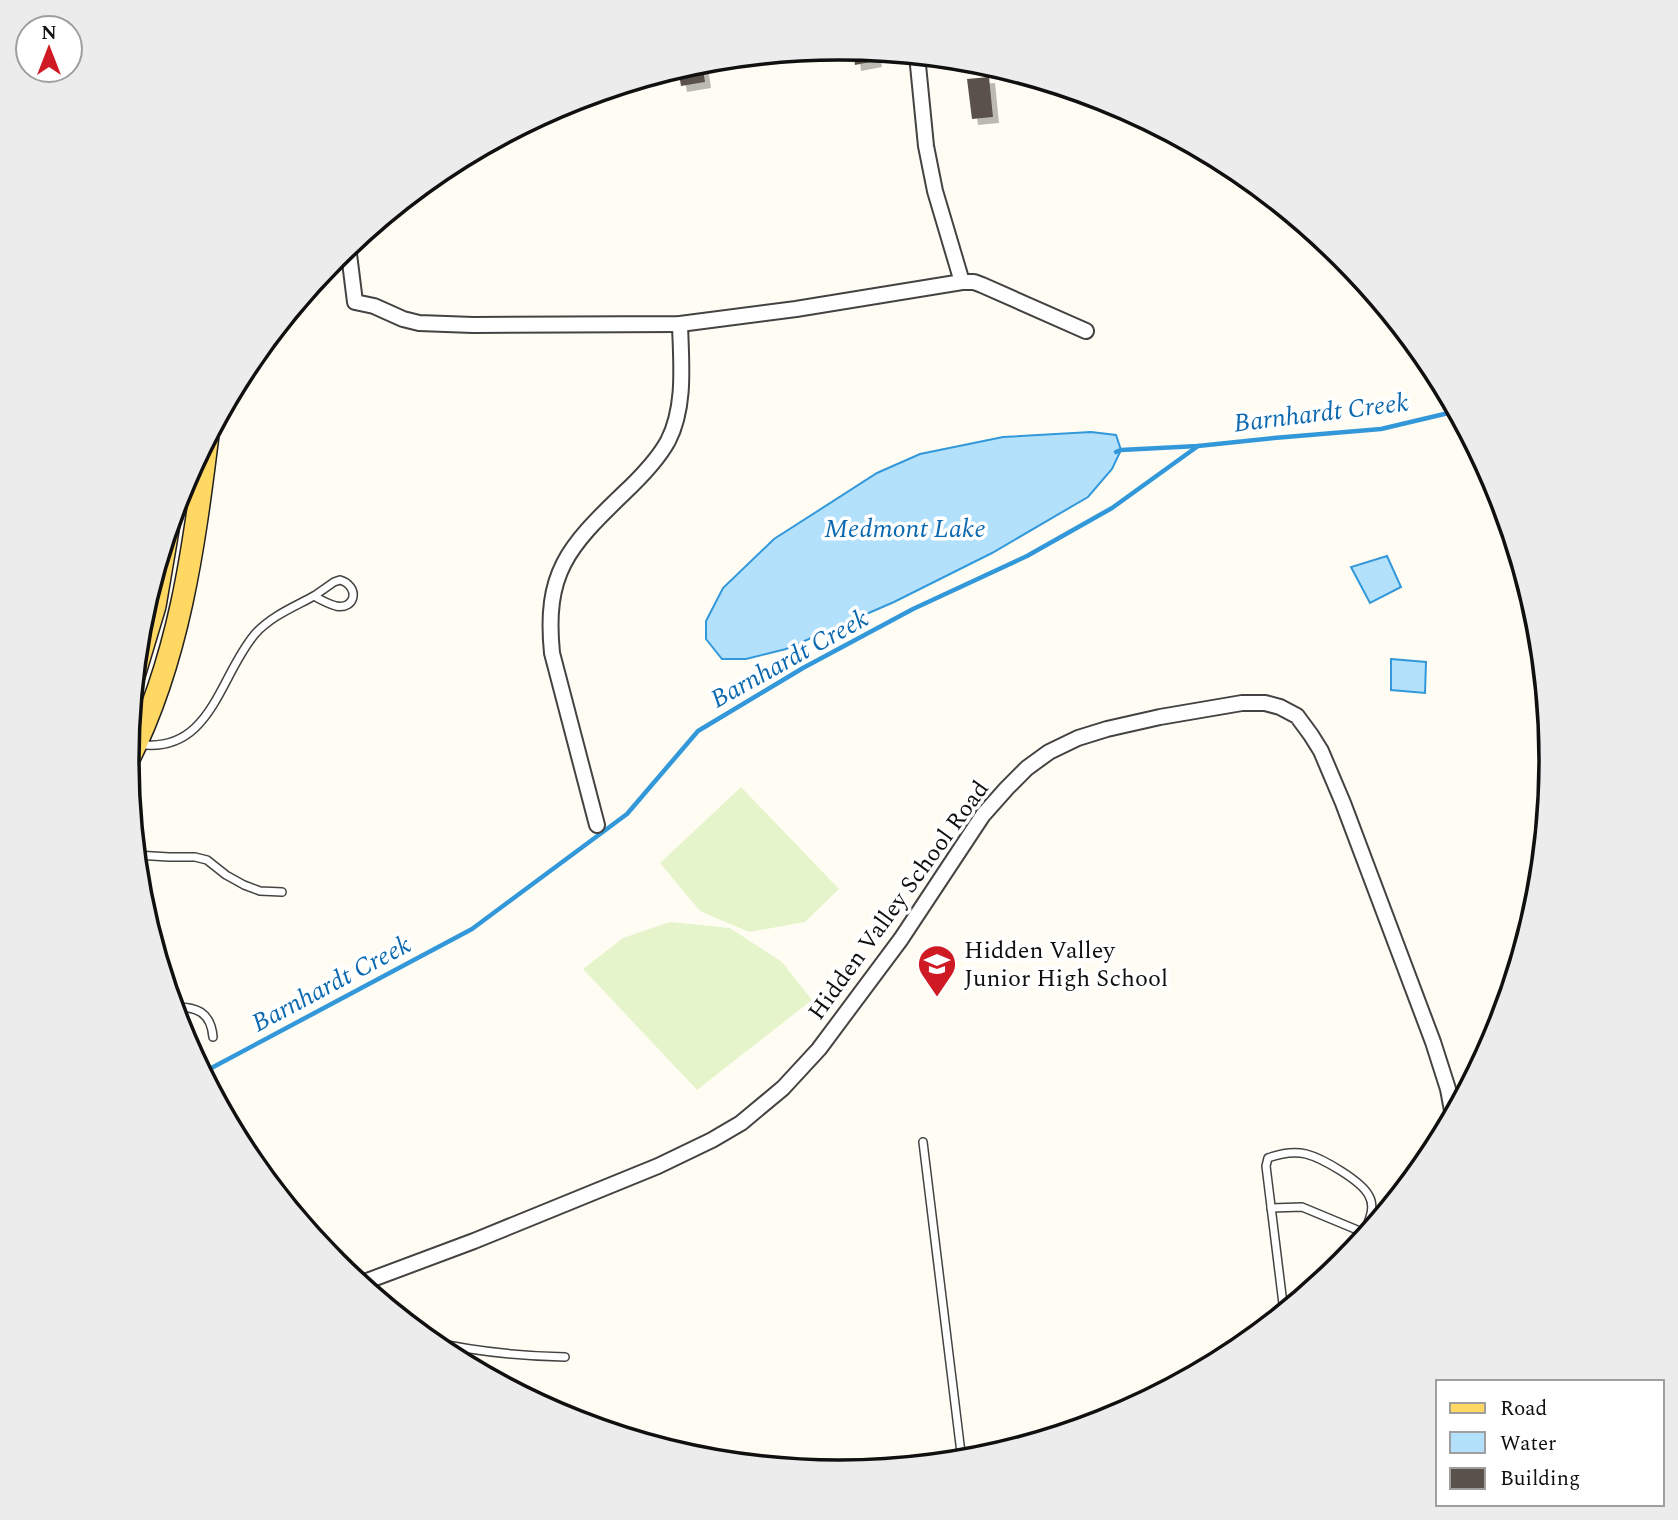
<svg xmlns="http://www.w3.org/2000/svg" width="1678" height="1520" viewBox="0 0 1678 1520" font-family="Spectral,serif">
	<style>
		.pitch { fill: #e6f4cb }
		.water { fill: #b3e1fc; stroke: #3398da; stroke-width: 2 }
		.lines { fill: none; stroke-linecap: round; stroke-linejoin: round }
		.stream { stroke: #3398da; stroke-width: 4.5 }
		.building { fill: #5a514b; filter: url(#shadow) }
		.service-casing { stroke: #434343; stroke-width: 10 }
		.minor-casing { stroke: #434343; stroke-width: 18 }
		.primary-casing { stroke: #212121; stroke-width: 24 }
		.service { stroke: #fff; stroke-width: 7 }
		.minor { stroke: #fff; stroke-width: 14 }
		.primary { stroke: #ffd863; stroke-width: 21 }
		.labels { text-anchor: middle; stroke-width: 7; stroke-linejoin: round; paint-order: stroke }
		.street-label { font-size: 24px; fill: #101010; stroke: #fff }
		.poi-label { font-size: 24px; fill: #101010; stroke: #fff; text-anchor: start }
		.water-label { font-size: 26px; font-style: italic; fill: #0c69af; stroke: #fff }
		.rim { fill: none; stroke: #101010; stroke-width: 3.5 }
	</style>
	<defs>
		<filter id="shadow"><feDropShadow dx="6" dy="6" stdDeviation="0" flood-color="#0004"/></filter>
	</defs>
	<rect width="100%" height="100%" fill="#fffdf3"/>
	<g class="pitch">
		<polygon points="741,787 839,889 805,922 749,932 700,911 660,863"/>
		<polygon points="670,922 730,928 782,962 812,1000 697,1090 583,969 623,938"/>
	</g>
	<g class="water">
		<polygon points="1091,432 1116,435 1121,450 1112,469 1088,497 992,553 894,602 786,649 746,659 722,659 706,639 706,621 723,588 774,539 877,473 920,454 1003,437"/>
		<polygon points="1387,556 1401,587 1370,603 1351,567"/>
		<polygon points="1391,659 1426,662 1425,693 1391,690"/>
	</g>
	<g class="lines">
		<g class="stream">
			<polyline points="1116,452 1121,450 1198,446 1274,438 1381,429 1457,411"/>
			<polyline points="202,1073 472,929 627,814 698,731 803,668 913,609 1027,556 1112,508 1198,446"/>
		</g>
	</g>
	<g class="building">
		<polygon points="853,49 874,51 876,61 855,65"/>
		<polygon points="702,61 705,82 681,86 678,68"/>
		<polygon points="989,77 993,117 972,119 967,79"/>
	</g>
	<g class="lines">
		<g class="service-casing">
			<g id="service">
				<path d="M340,580C360,586 356,610 336,606C328,604 321,600 314,596L334,582Z"/>
				<path d="M137,744C211,756 219,676 255,634C271,616 294,607 314,596"/>
				<polyline points="136,855 169,857 195,857 207,860 226,875 244,885 260,891 282,892"/>
				<path d="M173,1007C196,1006 211,1012 213,1037"/>
				<polyline points="923,1142 962,1461"/>
				<polyline points="1271,1208 1302,1207 1367,1234"/>
				<polyline points="364,1282 371,1293"/>
				<path d="M1284,1312L1266,1166L1268,1158C1279,1154 1294,1151 1306,1154C1322,1158 1362,1181 1369,1196C1376,1208 1368,1222 1364,1233"/>
				<path d="M428,1341C472,1351 520,1356 565,1357"/>
			</g>
		</g>
		<g class="minor-casing">
			<g id="minor">
				<polyline points="917,55 926,146 935,191 962,282"/>
				<polyline points="348,246 355,302 374,306 403,319 419,323 473,325 680,324 796,309 962,282 974,282 982,285 1086,331"/>
				<polyline points="1522,570 1524,576"/>
				<path d="M597,825L552,653C544,573 568,547 623,494C639,479 657,461 668,441C686,406 681,362 680,324"/>
				<polyline points="359,1284 474,1241 658,1166 712,1140 741,1123 783,1088 819,1049 901,939 983,815 1007,788 1027,768 1049,752 1078,738 1107,729 1160,717 1242,703 1265,703 1280,707 1297,716 1311,735 1321,751 1343,803 1433,1042 1448,1089 1453,1116"/>
			</g>
		</g>
		<g class="primary-casing">
			<g id="primary">
				<polyline points="134,676 155,606 169,524"/>
				<path d="M127,763C179,661 194,548 208,435"/>
			</g>
		</g>
		<use href="#service" class="service"/>
		<use href="#minor" class="minor"/>
		<use href="#primary" class="primary"/>
	</g>
	<defs>
		<g id="school-pin" transform="scale(2.0125)"><path d="M0 17L-7.5 6A9.5 9.5 0 1 1 7.5 6Z" fill="#cf1a24" stroke="#fff"/><path d="M0-5L7-2L0 1L-7-2ZM-4 1L0 2.5L4 1V4Q0 6-4 4Z" fill="#fff"/></g>
	</defs>
	<g fill-rule="evenodd">
		<use href="#school-pin" x="937" y="964"/>
	</g>
	<g class="labels">
		<g class="street-label">
			<text transform="translate(898 900) rotate(-54)" y="8">Hidden Valley School Road</text>
		</g>
		<g class="poi-label">
			<text x="964" y="958">Hidden Valley<tspan x="964" dy="28">Junior High School</tspan></text>
		</g>
		<g class="water-label">
			<text transform="translate(1321 412) rotate(-7)" y="9">Barnhardt Creek</text>
			<text x="905" y="537">Medmont Lake</text>
			<text transform="translate(789 658) rotate(-29)" y="9">Barnhardt Creek</text>
			<text transform="translate(331 983) rotate(-28)" y="9">Barnhardt Creek</text>
		</g>
	</g>
	<path d="M0 0H1678V1520H0ZM139 760a700 700 0 1 1 1400 0a700 700 0 1 1-1400 0Z" fill="#ececec" fill-rule="evenodd"/>
	<path class="rim" d="M139 760a700 700 0 1 1 1400 0a700 700 0 1 1-1400 0Z"/>
	<rect x="1436" y="1380" width="228" height="126" fill="#ffffff" stroke="#9f9f9f" stroke-width="2"/>
	<rect x="1450" y="1403" width="35" height="10" fill="#ffd863" stroke="#9f9f9f" stroke-width="2"/>
	<text x="1500" y="1415" font-size="21" fill="#101010">Road</text>
	<rect x="1450" y="1432" width="35" height="21" fill="#b3e1fc" stroke="#9f9f9f" stroke-width="2"/>
	<text x="1500" y="1450" font-size="21" fill="#101010">Water</text>
	<rect x="1450" y="1468" width="35" height="21" fill="#5a514b" stroke="#9f9f9f" stroke-width="2"/>
	<text x="1500" y="1485" font-size="21" fill="#101010">Building</text>
	<g transform="translate(49 49)"><circle r="33" fill="#ffffff" stroke="#9f9f9f" stroke-width="2"/>
	<path d="M0-5L12 26L0 18L-12 26Z" fill="#cf1a24"/>
	<text y="-10" font-size="19" font-weight="bold" text-anchor="middle" fill="#101010">N</text>
	</g>
</svg>
